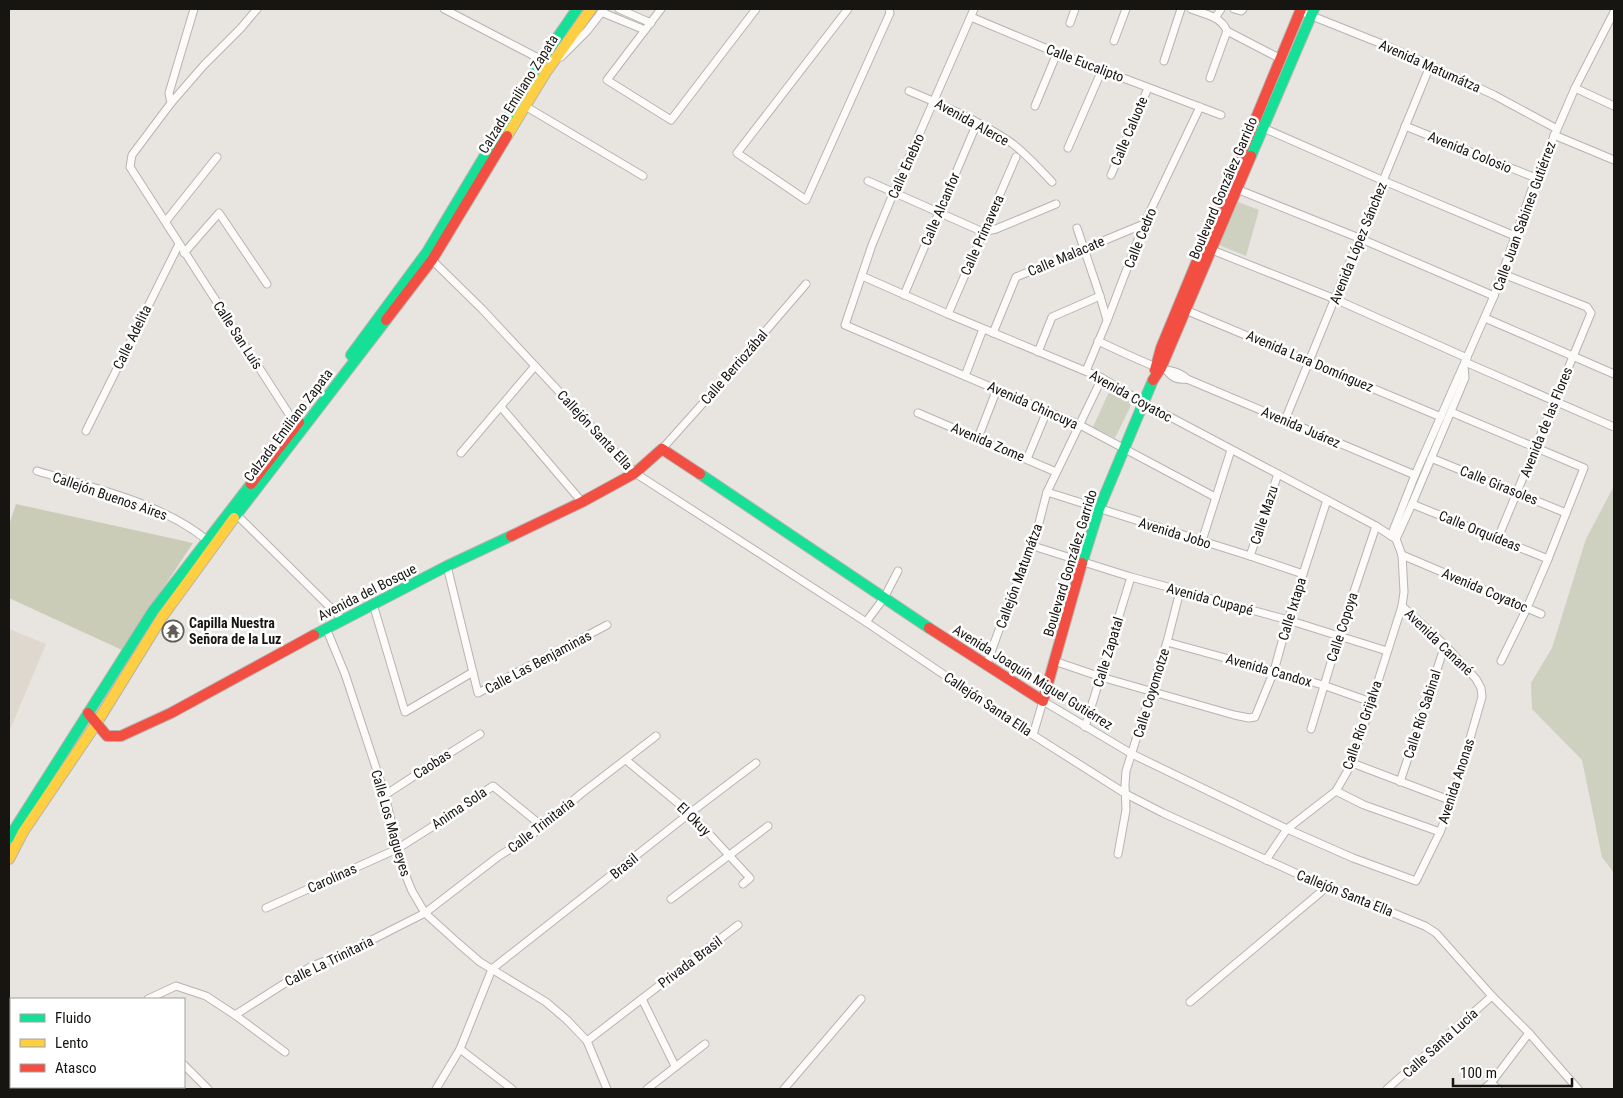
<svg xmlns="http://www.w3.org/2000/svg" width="1623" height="1098" viewBox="0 0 1623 1098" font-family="'Roboto Condensed',sans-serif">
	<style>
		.built { fill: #dfd8ce }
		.green { fill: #ced0c0 }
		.forest { fill: #caccb8 }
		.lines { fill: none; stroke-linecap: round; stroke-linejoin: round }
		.street-casing { stroke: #b7b4b1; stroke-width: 9 }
		.fast-casing { stroke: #b7b4b1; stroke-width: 12 }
		.slow-casing { stroke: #b7b4b1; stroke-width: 12 }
		.jam-casing { stroke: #b7b4b1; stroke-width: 12 }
		.street { stroke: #fcfbfa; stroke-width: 7 }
		.fast { stroke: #16e098; stroke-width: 10 }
		.slow { stroke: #ffcf43; stroke-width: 10 }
		.jam { stroke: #f24e42; stroke-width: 10 }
		.labels { text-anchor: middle; stroke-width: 5; stroke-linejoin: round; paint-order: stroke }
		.street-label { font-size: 14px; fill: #171512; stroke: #fff }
		.poi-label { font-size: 14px; font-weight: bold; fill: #171512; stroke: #fff; text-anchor: start }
	</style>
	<rect width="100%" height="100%" fill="#e8e4e0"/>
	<polygon class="built" points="9,629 46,644 9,732"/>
	<g class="green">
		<polygon points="1238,202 1259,210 1246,256 1219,245"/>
		<polygon points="1109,392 1132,403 1115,438 1093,427"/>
		<polygon points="1614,486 1614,873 1602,857 1582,760 1532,709 1531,683 1552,648 1586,539"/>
	</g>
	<polygon class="forest" points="16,504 193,543 122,650 9,598 9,525"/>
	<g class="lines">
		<g class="street-casing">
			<g id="street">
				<polyline points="257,9 241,28 204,65 171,103 132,155 130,167 296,425"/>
				<polyline points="444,9 542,60"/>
				<polyline points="619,9 651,23"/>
				<polyline points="661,9 607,80 671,120 756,9"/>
				<polyline points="848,9 737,153 806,200 890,13 889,9"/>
				<polyline points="974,9 893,194 872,245 845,325 1080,425 1215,497"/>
				<path d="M1191,9C1204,14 1221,16 1227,31L1281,59"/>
				<polyline points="1234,9 1241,11 1243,9"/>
				<polyline points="601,12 645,30"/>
				<polyline points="1307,14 1387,46 1421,61 1494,95 1557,129"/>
				<polyline points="971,17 1057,53 1221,115"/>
				<polyline points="1215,18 1221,9"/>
				<polyline points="1070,23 1075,9"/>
				<polyline points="1114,41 1126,9"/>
				<polyline points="561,57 587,31 604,9"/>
				<polyline points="1164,61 1181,9"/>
				<polyline points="1210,78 1227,31"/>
				<polyline points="1575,88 1614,106"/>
				<path d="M909,91C943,105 982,122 1013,144C1027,155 1040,169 1052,182"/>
				<polyline points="171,103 169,93 194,9"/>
				<polyline points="525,106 643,176"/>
				<polyline points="1035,106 1057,53"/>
				<polyline points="1405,126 1536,178"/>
				<polyline points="1261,127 1384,181 1515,236"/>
				<polyline points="1554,135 1614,160"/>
				<polyline points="1068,148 1102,70"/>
				<polyline points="1111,175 1148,88"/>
				<polyline points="868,181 983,232 996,229 1056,204"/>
				<polyline points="1234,188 1359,238 1494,296"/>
				<polyline points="166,221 217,157"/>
				<polyline points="1077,228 1100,296 1107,320"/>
				<polyline points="1207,248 1335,299 1467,358"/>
				<polyline points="184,253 219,213 267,284"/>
				<polyline points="432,260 482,309 635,473 866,622 1033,735 1126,794 1163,813 1300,875 1425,926 1436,933 1492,996 1529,1033 1578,1089"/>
				<polyline points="862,276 948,314 1102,378 1144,403 1376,526 1396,539 1402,555 1404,592 1402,606 1352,763 1336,791 1287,829 1266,860"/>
				<polyline points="904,295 977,123"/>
				<polyline points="1183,309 1441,417"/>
				<polyline points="948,314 1016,157"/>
				<polyline points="1485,318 1614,374"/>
				<polyline points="993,333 1016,277 1144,224"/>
				<path d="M1098,341C1117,350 1136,359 1156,367C1167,371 1178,370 1187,379L1415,475"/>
				<polyline points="1038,352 1052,317 1100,296"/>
				<polyline points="1465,362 1614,427"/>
				<polyline points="1086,371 1107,321 1144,224 1200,107"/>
				<path d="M1167,371C1173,378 1177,380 1187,379"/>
				<polyline points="965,376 983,329"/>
				<polyline points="501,407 582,502"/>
				<polyline points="1451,412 1584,468 1548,559 1527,608 1501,661"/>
				<polyline points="918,413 1056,472"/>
				<polyline points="1285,420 1430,66"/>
				<polyline points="86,431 179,244"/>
				<polyline points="978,438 997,389"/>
				<polyline points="662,449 721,383 806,284"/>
				<polyline points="461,453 535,366"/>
				<polyline points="1431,458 1566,513"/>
				<polyline points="1027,459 1047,411"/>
				<path d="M37,471C93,488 160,502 207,540"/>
				<polyline points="1047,492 1250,556 1303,574"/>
				<polyline points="1412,504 1548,559"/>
				<polyline points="237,515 343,620"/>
				<polyline points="1391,536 1415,475 1494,296 1536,178 1575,88 1614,12"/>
				<polyline points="1498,538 1591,313 1587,307 1503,274"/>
				<polyline points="1396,539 1412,504 1465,378 1464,366"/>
				<polyline points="1202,541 1231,450"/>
				<polyline points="1033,546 1131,577 1288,620 1387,651"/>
				<polyline points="1402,555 1541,614"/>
				<polyline points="1250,556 1278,474"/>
				<polyline points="447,566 478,693 607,625"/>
				<polyline points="373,604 405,712 473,672"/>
				<polyline points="866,622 884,598 898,571"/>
				<polyline points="326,628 345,674 385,795 401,864 412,891 425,913 458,943 480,962 546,1002 567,1020 587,1041 607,1089"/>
				<polyline points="1167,642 1323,685 1371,702"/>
				<polyline points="1054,661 1101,677 1234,715 1249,718 1255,717 1274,671 1288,620 1327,500"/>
				<polyline points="986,666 1009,602 1033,546 1047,492 1102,378"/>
				<polyline points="1085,727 1131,577"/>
				<polyline points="1311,729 1339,636 1376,526"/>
				<polyline points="1033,735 1043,701 1132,754 1287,829 1353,858 1416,881 1440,832 1452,801 1482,697 1481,688 1476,679 1445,645 1402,606"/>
				<polyline points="626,760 690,813 750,878 743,884"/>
				<polyline points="1352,763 1452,801"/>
				<polyline points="1400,782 1445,645"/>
				<polyline points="1336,791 1364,805 1440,832"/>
				<polyline points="385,795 434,763 480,734"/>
				<polyline points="1118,854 1126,810 1125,785 1126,771 1167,642 1180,591"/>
				<polyline points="671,899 768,826"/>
				<polyline points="266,908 397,849 446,818 493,786 542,826"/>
				<polyline points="148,999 176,986 206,996 235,1015 285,1052"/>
				<polyline points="642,999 675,1066"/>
				<polyline points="1190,1002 1328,886"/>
				<polyline points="235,1015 312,966 346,953 425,913 499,856 528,838 582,793 656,736"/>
				<polyline points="587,1041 738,925"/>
				<polyline points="460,1049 512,1089"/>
				<polyline points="9,1055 11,1054"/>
				<polyline points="184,1065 208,1089"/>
				<polyline points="9,1078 11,1081"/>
				<polyline points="1491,1083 1498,1089"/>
				<polyline points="17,1087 19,1089"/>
				<polyline points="82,1087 85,1089"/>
				<polyline points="436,1089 460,1049 492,969 690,813 756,763"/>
				<polyline points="647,1089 705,1044"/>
				<polyline points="784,1089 861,999"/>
				<polyline points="1387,1089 1492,996"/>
				<polyline points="1484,1089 1491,1083 1529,1033"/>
			</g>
		</g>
		<g class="fast-casing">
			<g id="fast">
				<polyline points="1251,156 1314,9"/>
				<polyline points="351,355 427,252 542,60 577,9"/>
				<polyline points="700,474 929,628"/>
				<polyline points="234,518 386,320"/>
				<polyline points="1082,563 1099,509 1153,380"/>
				<polyline points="314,635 447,566 511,536"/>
				<polyline points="9,838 153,611 251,484"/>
			</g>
		</g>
		<g class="slow-casing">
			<g id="slow">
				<polyline points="507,136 546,72 591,9"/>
				<polyline points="9,859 23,832 96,724 162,617 234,518"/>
			</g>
		</g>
		<g class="jam-casing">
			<g id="jam">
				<polyline points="386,320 432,260 507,136"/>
				<polyline points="1155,370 1161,348 1301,9"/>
				<polyline points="1153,380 1161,368 1251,156"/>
				<polyline points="251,484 299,422"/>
				<polyline points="511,536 582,502 635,473 662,449 700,474"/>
				<polyline points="929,628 1043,701 1082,563"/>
				<polyline points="88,713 107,736 121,736 171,713 314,635"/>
			</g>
		</g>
		<use href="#street" class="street"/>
		<use href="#fast" class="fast"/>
		<use href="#slow" class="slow"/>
		<use href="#jam" class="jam"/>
	</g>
	<defs>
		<g id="temple-ring" transform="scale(1.125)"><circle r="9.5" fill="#fff" stroke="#605d5a" stroke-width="1.5"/><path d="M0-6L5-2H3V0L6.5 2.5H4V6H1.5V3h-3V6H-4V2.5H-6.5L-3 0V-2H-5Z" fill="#605d5a"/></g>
	</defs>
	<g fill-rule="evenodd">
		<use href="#temple-ring" x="173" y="631"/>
	</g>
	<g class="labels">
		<g class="street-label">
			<text transform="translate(1085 63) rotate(21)" y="5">Calle Eucalipto</text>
			<text transform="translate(1430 66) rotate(24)" y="5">Avenida Matumátza</text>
			<text transform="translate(518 94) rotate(-58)" y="5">Calzada Emiliano Zapata</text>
			<text transform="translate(972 122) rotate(29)" y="5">Avenida Alerce</text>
			<text transform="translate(1129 131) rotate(-67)" y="5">Calle Caluote</text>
			<text transform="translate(1470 152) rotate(22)" y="5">Avenida Colosio</text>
			<text transform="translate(906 166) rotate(-66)" y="5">Calle Enebro</text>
			<text transform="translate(1223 188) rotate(-67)" y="5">Boulevard González Garrido</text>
			<text transform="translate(940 209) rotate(-67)" y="5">Calle Alcanfor</text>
			<text transform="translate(1524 216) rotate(-70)" y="5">Calle Juan Sabines Gutiérrez</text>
			<text transform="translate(982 235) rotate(-66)" y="5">Calle Primavera</text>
			<text transform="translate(1140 238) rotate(-68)" y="5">Calle Cedro</text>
			<text transform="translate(1358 243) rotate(-68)" y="5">Avenida López Sánchez</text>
			<text transform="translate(1066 256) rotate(-23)" y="5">Calle Malacate</text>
			<text transform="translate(238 335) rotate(57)" y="5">Calle San Luís</text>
			<text transform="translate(132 337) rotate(-64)" y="5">Calle Adelita</text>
			<text transform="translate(1310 361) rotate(23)" y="5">Avenida Lara Domínguez</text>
			<text transform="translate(734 367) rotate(-49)" y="5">Calle Berriozábal</text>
			<text transform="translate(1131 396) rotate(29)" y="5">Avenida Coyatoc</text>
			<text transform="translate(1033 405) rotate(24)" y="5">Avenida Chincuya</text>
			<text transform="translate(1546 422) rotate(-68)" y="5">Avenida de las Flores</text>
			<text transform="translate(288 425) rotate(-53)" y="5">Calzada Emiliano Zapata</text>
			<text transform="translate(1301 427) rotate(23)" y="5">Avenida Juárez</text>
			<text transform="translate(595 430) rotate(47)" y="5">Callejón Santa Ella</text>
			<text transform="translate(988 442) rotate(23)" y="5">Avenida Zome</text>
			<text transform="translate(1499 485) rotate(22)" y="5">Calle Girasoles</text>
			<text transform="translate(110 496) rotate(19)" y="5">Callejón Buenos Aires</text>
			<text transform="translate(1264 515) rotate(-72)" y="5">Calle Mazu</text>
			<text transform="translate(1480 531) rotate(22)" y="5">Calle Orquídeas</text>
			<text transform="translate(1175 533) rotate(17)" y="5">Avenida Jobo</text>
			<text transform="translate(1070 563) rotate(-73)" y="5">Boulevard González Garrido</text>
			<text transform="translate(1019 576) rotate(-70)" y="5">Callejón Matumátza</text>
			<text transform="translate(1485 590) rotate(23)" y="5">Avenida Coyatoc</text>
			<text transform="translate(367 592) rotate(-27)" y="5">Avenida del Bosque</text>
			<text transform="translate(1210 599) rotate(15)" y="5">Avenida Cupapé</text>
			<text transform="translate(1292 609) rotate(-73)" y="5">Calle Ixtapa</text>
			<text transform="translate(1342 627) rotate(-72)" y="5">Calle Copoya</text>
			<text transform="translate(1439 642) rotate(44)" y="5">Avenida Canané</text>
			<text transform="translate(1108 652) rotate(-73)" y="5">Calle Zapatal</text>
			<text transform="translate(538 662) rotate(-28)" y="5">Calle Las Benjaminas</text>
			<text transform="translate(1269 670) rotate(16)" y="5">Avenida Candox</text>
			<text transform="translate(1033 677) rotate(32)" y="5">Avenida Joaquín Miguel Gutiérrez</text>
			<text transform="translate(1151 693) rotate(-73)" y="5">Calle Coyomotze</text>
			<text transform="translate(988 704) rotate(34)" y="5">Callejón Santa Ella</text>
			<text transform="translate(1422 714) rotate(-72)" y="5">Calle Río Sabinal</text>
			<text transform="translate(1362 725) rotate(-71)" y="5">Calle Río Grijalva</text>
			<text transform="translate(432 764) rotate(-33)" y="5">Caobas</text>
			<text transform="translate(1456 781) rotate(-72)" y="5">Avenida Anonas</text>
			<text transform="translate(459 808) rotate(-34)" y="5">Anima Sola</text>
			<text transform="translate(694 819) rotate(44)" y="5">El Okuy</text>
			<text transform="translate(391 823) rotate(74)" y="5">Calle Los Magueyes</text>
			<text transform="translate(541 825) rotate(-38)" y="5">Calle Trinitaria</text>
			<text transform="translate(624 866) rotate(-39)" y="5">Brasil</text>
			<text transform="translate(332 878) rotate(-24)" y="5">Carolinas</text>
			<text transform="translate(1345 893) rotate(22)" y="5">Callejón Santa Ella</text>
			<text transform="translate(329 961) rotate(-26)" y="5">Calle La Trinitaria</text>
			<text transform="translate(690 962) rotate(-37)" y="5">Privada Brasil</text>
			<text transform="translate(1440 1043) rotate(-42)" y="5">Calle Santa Lucía</text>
		</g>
		<g class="poi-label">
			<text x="189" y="628">Capilla Nuestra<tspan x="189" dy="16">Señora de la Luz</tspan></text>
		</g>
	</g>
	<rect width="1623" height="1098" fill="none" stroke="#171512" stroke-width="20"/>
	<rect x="10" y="998" width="175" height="90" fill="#ffffff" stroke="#a2a1a0"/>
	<rect x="20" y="1014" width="25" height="8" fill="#16e098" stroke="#a2a1a0"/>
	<text x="55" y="1023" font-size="15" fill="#171512">Fluido</text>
	<rect x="20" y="1039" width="25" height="8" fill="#ffcf43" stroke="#a2a1a0"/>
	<text x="55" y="1048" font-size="15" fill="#171512">Lento</text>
	<rect x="20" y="1064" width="25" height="8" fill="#f24e42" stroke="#a2a1a0"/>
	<text x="55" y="1073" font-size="15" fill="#171512">Atasco</text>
	<path d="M1453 1078v8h119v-8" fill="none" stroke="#171512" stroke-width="2.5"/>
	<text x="1460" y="1078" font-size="15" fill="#171512" stroke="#ffffff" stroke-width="4" paint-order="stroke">100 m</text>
</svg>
